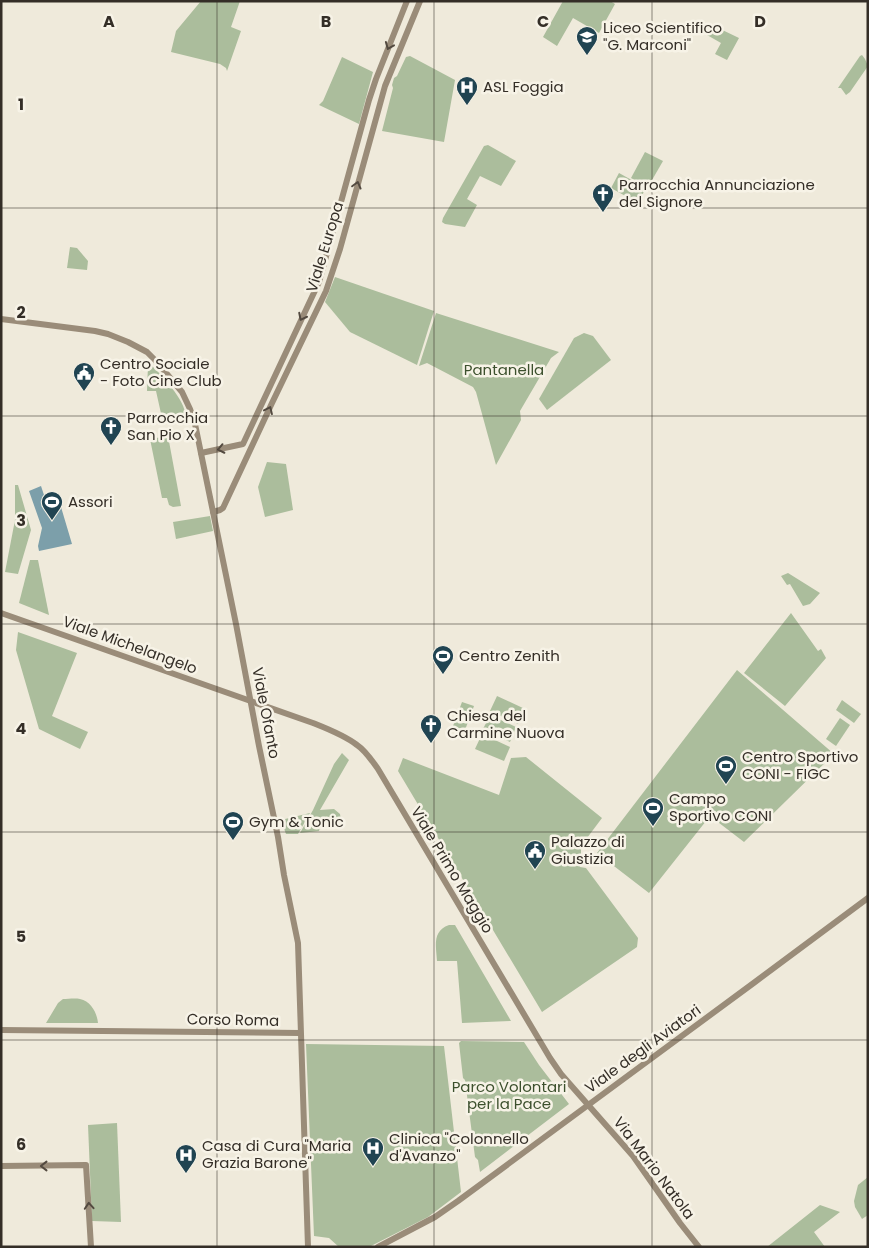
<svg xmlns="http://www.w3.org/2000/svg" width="869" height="1248" viewBox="0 0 869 1248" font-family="Poppins,sans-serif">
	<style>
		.green { fill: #abbd9c }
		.water { fill: #7c9faa }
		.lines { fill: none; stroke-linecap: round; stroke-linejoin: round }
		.secondary { stroke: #9a8c79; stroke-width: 6 }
		.oneway { stroke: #534a40 }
		.grid { fill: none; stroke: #342e27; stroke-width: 1; stroke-opacity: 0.55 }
		.labels { text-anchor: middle; stroke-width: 5; stroke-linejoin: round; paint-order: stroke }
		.poi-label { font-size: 15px; fill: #342e27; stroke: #f7f3e7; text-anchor: start }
		.street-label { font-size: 15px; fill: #342e27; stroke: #f7f3e7 }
		.park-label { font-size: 15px; fill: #3c502d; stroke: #f7f3e7 }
		.grid-label { font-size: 16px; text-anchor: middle; font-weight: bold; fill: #342e27; stroke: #f7f3e7; stroke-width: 5; stroke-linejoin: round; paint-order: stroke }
	</style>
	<rect width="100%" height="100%" fill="#efeadb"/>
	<g class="green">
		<polygon points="201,1 240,1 231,27 241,31 227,71 226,68 220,64 171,52 176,31"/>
		<polygon points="563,1 610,1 615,4 599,33 573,18 557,46 543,37"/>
		<polygon points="712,25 739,38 727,60 715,54 721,43 707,35"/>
		<polygon points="862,55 865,59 868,66 850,92 846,95 841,88 838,88 860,56"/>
		<polygon points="410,56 455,80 444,142 382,131 393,88 392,85 394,78 397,76 406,57"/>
		<polygon points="342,57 373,72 359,124 319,105 323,101"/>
		<polygon points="488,145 516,161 501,186 480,176 467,199 477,205 465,227 445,224 442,222 443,218 484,146"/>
		<polygon points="645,152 663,161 648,187 631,178"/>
		<polygon points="619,173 646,188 638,203 611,188"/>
		<polygon points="70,247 77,248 88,261 87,270 67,268"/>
		<polygon points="335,277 434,311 417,365 350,332 325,302"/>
		<polygon points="436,313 559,352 551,358 520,411 521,420 496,465 476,392 473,387 427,363 419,366"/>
		<polygon points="584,333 593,336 611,360 547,410 539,399 574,338"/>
		<path d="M149,363C159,372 187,402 185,415L162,418L156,391H147L148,365Z"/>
		<polygon points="168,436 181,506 173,507 169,505 167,498 162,498 150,439"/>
		<polygon points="267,462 286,464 293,510 265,517 258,487"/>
		<polygon points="15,485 18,485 31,530 18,574 5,572 15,520"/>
		<polygon points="210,516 213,531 176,539 173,522"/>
		<polygon points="30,560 38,560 49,615 19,603"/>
		<polygon points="788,573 820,593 810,604 803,606 790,584 787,585 781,576"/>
		<polygon points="791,613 818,651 821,649 826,658 785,706 744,673"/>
		<polygon points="18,632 77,653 52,716 88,732 80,749 39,729 16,650"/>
		<polygon points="737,670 834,754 744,842 710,816 649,893 597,853"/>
		<polygon points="497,696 525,709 518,724 490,711"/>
		<polygon points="842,700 861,714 854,723 836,710"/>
		<polygon points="462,702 474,706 465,730 453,726"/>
		<polygon points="490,715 516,727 510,742 483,729"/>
		<polygon points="840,718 850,725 836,746 826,739"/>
		<polygon points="482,734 510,747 504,761 475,749"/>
		<polygon points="342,753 349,760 320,810 334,809 340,814 341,820 321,823 319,831 300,833 313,810 334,764"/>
		<polygon points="526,757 602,818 581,846 581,861 580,867 586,868 638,938 637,947 542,1012 398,771 403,758 499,795 511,758"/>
		<polygon points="310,813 298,834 286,834 281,820"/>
		<path d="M449,925H455L511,1021L462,1023L457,961H437C436,946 432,931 449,925Z"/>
		<path d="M63,999C68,999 75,998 80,999C91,1001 97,1013 98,1023H46L58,1003Z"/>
		<polygon points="461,1041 524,1042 539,1065 569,1104 480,1172 478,1160 475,1157 465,1080 463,1078 459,1043"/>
		<polygon points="306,1044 444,1046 461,1192 428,1217 369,1247 339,1247 329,1238 314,1236"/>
		<polygon points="117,1123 121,1222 92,1221 88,1125"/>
		<polygon points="868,1177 868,1215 862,1219 855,1207 854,1201 858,1185"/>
		<polygon points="820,1205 840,1212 814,1232 825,1247 767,1247"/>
	</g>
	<polygon class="water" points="41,486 47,504 54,509 61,507 72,544 39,551 38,546 42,528 29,491"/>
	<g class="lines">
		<g class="secondary">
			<polyline points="1,319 95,331 108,334 128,342 147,352 156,361 182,392 190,409 195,424 236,624 259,746 278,837 284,875 298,943 308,1247"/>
			<path d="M201,453L243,444C268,390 294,336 319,282L369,100L376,79L407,1"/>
			<polyline points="213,512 220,510 223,508 272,403 326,291 340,249 385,86 420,1"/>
			<path d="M1,613L313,723C328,729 344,735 357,745C366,751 372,761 378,769L550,1058L561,1074L633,1156L680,1223L699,1247"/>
			<polyline points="1,1030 300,1033"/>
			<polyline points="1,1166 86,1165 91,1247"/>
			<polyline points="378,1247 435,1217 458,1201 755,982 868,898"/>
		</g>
	</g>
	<defs><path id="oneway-chevron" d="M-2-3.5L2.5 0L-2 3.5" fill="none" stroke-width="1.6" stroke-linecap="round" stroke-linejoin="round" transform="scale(1.25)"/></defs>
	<g class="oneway">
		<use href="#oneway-chevron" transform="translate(389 46) rotate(112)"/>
		<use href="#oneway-chevron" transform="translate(357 185) rotate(-75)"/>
		<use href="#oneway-chevron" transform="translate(302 317) rotate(117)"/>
		<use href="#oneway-chevron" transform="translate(269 410) rotate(-65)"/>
		<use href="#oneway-chevron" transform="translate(221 449) rotate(168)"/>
		<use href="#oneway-chevron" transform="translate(44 1166) rotate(180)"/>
		<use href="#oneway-chevron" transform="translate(89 1206) rotate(-94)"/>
	</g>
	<path class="grid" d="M217,1V1247M434,1V1247M652,1V1247M1,208H868M1,416H868M1,624H868M1,832H868M1,1040H868"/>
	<defs>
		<g id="school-pin" transform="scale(1.125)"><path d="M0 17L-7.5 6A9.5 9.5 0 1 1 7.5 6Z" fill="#204452" stroke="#f7f3e7"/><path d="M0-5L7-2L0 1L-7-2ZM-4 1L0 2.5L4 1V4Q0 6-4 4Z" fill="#fff"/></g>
		<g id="hospital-pin" transform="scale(1.125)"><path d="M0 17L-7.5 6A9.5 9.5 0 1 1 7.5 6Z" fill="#204452" stroke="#f7f3e7"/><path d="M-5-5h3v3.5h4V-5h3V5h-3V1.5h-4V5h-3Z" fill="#fff"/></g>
		<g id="church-pin" transform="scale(1.125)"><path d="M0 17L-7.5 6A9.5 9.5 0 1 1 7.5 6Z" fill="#204452" stroke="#f7f3e7"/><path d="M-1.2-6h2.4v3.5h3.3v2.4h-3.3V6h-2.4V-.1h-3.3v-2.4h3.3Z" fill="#fff"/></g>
		<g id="civic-pin" transform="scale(1.125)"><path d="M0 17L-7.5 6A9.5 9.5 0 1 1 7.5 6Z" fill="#204452" stroke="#f7f3e7"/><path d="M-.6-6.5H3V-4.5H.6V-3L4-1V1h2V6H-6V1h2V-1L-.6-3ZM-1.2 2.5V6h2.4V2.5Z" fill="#fff"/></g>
		<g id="stadium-pin" transform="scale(1.125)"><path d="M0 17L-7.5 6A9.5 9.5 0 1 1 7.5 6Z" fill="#204452" stroke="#f7f3e7"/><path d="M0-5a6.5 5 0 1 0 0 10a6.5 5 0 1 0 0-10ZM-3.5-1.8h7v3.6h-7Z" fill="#fff"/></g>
	</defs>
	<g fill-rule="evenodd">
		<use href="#school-pin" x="587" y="37"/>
		<use href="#hospital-pin" x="467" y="87"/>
		<use href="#church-pin" x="603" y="194"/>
		<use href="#civic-pin" x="84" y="373"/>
		<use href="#church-pin" x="111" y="427"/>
		<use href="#stadium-pin" x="52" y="502"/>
		<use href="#stadium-pin" x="443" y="656"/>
		<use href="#church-pin" x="431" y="725"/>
		<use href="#stadium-pin" x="726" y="766"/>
		<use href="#stadium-pin" x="653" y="808"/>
		<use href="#stadium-pin" x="233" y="822"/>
		<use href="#civic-pin" x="535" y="851"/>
		<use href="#hospital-pin" x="373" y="1148"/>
		<use href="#hospital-pin" x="186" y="1155"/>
	</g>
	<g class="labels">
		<g class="poi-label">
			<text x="603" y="33">Liceo Scientifico<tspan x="603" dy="17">"G. Marconi"</tspan></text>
			<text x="483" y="92">ASL Foggia</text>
			<text x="619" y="190">Parrocchia Annunciazione<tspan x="619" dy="17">del Signore</tspan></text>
			<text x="100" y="369">Centro Sociale<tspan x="100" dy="17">- Foto Cine Club</tspan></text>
			<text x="127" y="423">Parrocchia<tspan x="127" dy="17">San Pio X</tspan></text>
			<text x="68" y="507">Assori</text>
			<text x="459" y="661">Centro Zenith</text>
			<text x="447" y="721">Chiesa del<tspan x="447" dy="17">Carmine Nuova</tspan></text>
			<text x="742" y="762">Centro Sportivo<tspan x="742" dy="17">CONI - FIGC</tspan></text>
			<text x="669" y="804">Campo<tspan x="669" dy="17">Sportivo CONI</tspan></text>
			<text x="249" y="827">Gym &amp; Tonic</text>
			<text x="551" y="847">Palazzo di<tspan x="551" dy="17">Giustizia</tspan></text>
			<text x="389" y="1144">Clinica "Colonnello<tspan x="389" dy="17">d'Avanzo"</tspan></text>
			<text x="202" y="1151">Casa di Cura "Maria<tspan x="202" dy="17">Grazia Barone"</tspan></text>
		</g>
		<g class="street-label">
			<text transform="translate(325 247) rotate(-73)" y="5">Viale Europa</text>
			<text transform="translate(130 645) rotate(20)" y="5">Viale Michelangelo</text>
			<text transform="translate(266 713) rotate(79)" y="5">Viale Ofanto</text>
			<text transform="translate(452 870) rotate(59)" y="5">Viale Primo Maggio</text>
			<text transform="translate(233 1020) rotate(1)" y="5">Corso Roma</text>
			<text transform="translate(643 1049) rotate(-36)" y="5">Viale degli Aviatori</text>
			<text transform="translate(654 1168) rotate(53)" y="5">Via Mario Natola</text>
		</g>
		<g class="park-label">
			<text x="504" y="375">Pantanella</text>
			<text x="509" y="1092">Parco Volontari<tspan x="509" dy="17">per la Pace</tspan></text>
		</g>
	</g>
	<g class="grid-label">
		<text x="109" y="27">A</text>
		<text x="326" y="27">B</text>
		<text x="543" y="27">C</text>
		<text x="760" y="27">D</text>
		<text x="21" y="110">1</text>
		<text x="21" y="318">2</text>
		<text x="21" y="526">3</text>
		<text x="21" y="734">4</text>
		<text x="21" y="942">5</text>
		<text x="21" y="1150">6</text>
	</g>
	<rect width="869" height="1248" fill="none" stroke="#342e27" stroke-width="5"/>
</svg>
